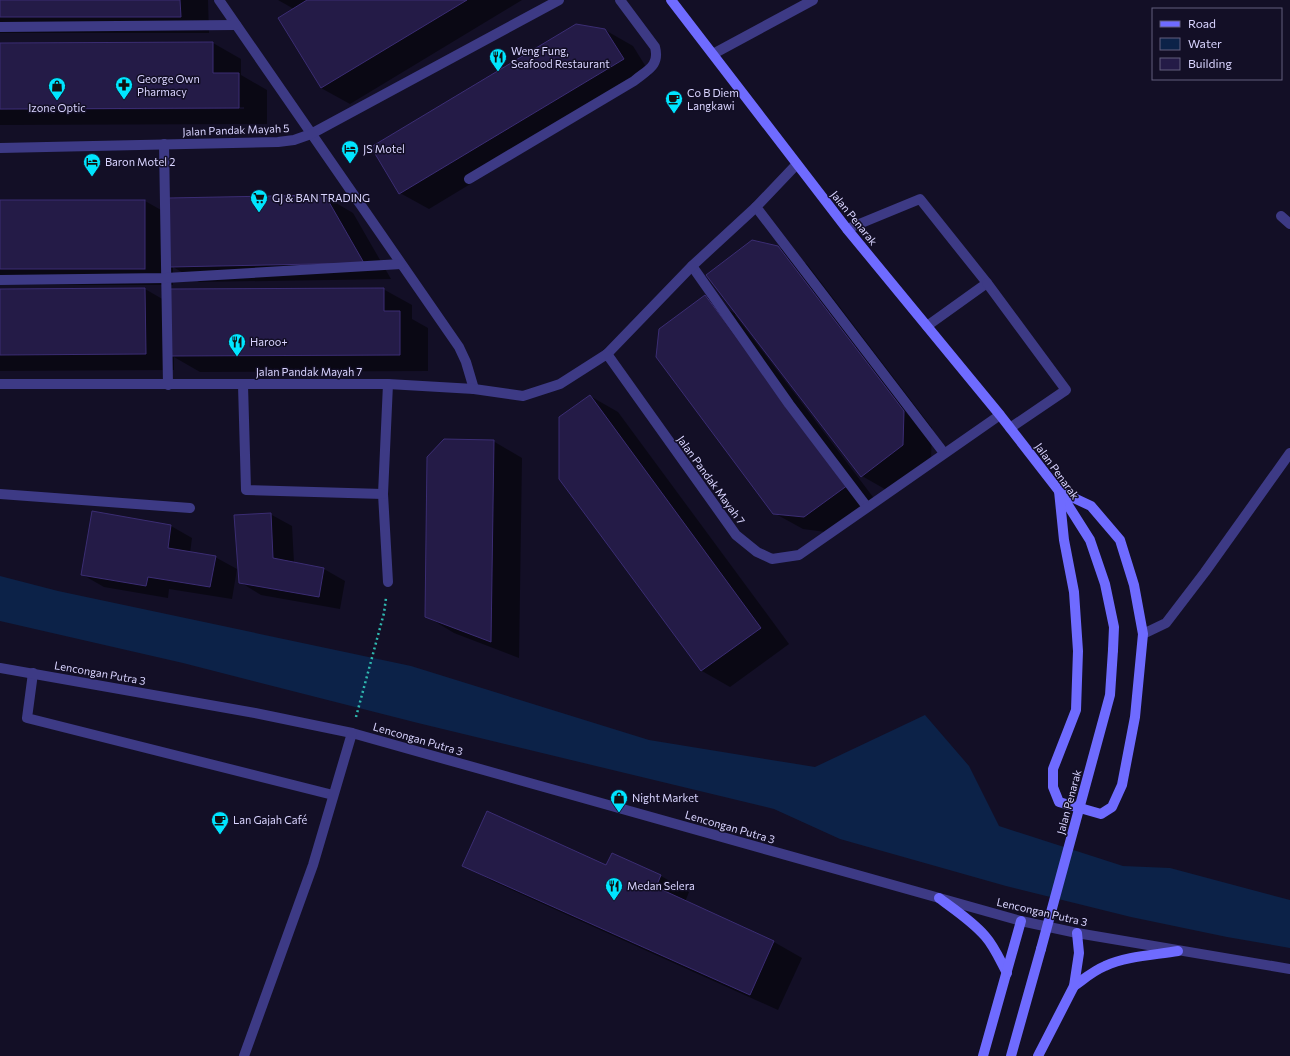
<svg xmlns="http://www.w3.org/2000/svg" width="1290" height="1056" viewBox="0 0 1290 1056" font-family="Commissioner,sans-serif">
	<style>
		.water { fill: #0c2248 }
		.shadow { fill: #0007 }
		.building { fill: #241b47; stroke: #3b2d73 }
		.lines { fill: none; stroke-linecap: round; stroke-linejoin: round }
		.path { stroke: #2fb8b0; stroke-width: 2.5; stroke-dasharray: 2 3; stroke-linecap: butt }
		.lane { stroke: #3d3a85; stroke-width: 10 }
		.street { stroke: #3d3a85; stroke-width: 10 }
		.secondary { stroke: #6f6bff; stroke-width: 10 }
		.secondary-bridge { stroke: #6f6bff; stroke-width: 10 }
		.labels { text-anchor: middle; stroke-width: 3; stroke-linejoin: round; paint-order: stroke }
		.poi-label { font-size: 11px; fill: #d9d4ff; stroke: #130f26; text-anchor: start }
		.street-label { font-size: 11px; fill: #d9d4ff; stroke: #130f26 }
	</style>
	<rect width="100%" height="100%" fill="#130f26"/>
	<polygon class="water" points="0,576 58,591 411,666 649,740 815,767 925,715 969,766 999,826 1123,866 1170,868 1290,900 1290,948 1227,937 1131,917 1006,886 840,839 774,809 418,723 183,663 0,621"/>
	<g class="shadow">
		<polygon points="0,0 208,0 209,33 0,33"/>
		<polygon points="278,0 522,0 350,104 321,88 279,18 294,9"/>
		<polygon points="605,30 633,46 651,75 429,209 400,193"/>
		<polygon points="213,43 241,59 241,75 267,90 267,124 0,125 0,110 244,109 244,107 0,108 0,44"/>
		<polygon points="324,196 353,213 391,279 199,282 173,267 173,285 0,285 0,201 145,201 170,215"/>
		<polygon points="778,247 807,264 932,428 931,461 890,492 862,476"/>
		<polygon points="145,289 171,304 383,289 412,305 412,319 428,328 428,371 200,372 174,357 174,370 0,371 0,290"/>
		<polygon points="705,296 736,314 735,315 876,501 833,533 803,529 774,513"/>
		<polygon points="590,396 618,412 789,644 730,687 702,671 560,479"/>
		<polygon points="493,441 522,458 519,658 454,633 426,616"/>
		<polygon points="270,514 292,526 294,563 324,569 345,581 340,609 261,595 240,582"/>
		<polygon points="171,526 192,538 190,553 215,557 237,569 232,599 169,589 168,598 104,587 83,575"/>
		<polygon points="612,854 661,876 689,892 685,902 774,942 802,958 778,1010 492,881 464,865 607,866"/>
	</g>
	<g class="building">
		<polygon points="0,0 180,0 181,17 0,17"/>
		<polygon points="307,0 467,0 321,88 278,18"/>
		<polygon points="576,24 605,29 624,59 399,194 371,147"/>
		<polygon points="213,42 213,73 239,73 239,108 0,109 0,43"/>
		<polygon points="325,195 364,263 170,267 168,198"/>
		<rect x="0" y="200" width="145" height="69"/>
		<polygon points="752,240 778,246 904,411 903,445 861,477 706,275"/>
		<polygon points="145,288 146,354 0,355 0,289"/>
		<polygon points="384,288 384,311 400,311 400,355 171,356 170,289"/>
		<polygon points="705,295 848,485 804,517 773,514 656,357 659,329"/>
		<polygon points="590,395 761,628 701,671 559,479 559,417"/>
		<polygon points="444,439 494,440 491,642 425,617 427,457"/>
		<polygon points="92,511 171,525 168,548 216,556 210,587 148,577 146,586 81,575"/>
		<polygon points="271,513 273,558 324,568 319,597 239,583 234,515"/>
		<polygon points="487,811 606,865 612,853 661,875 656,887 774,941 750,995 462,866"/>
	</g>
	<g class="lines">
		<polyline class="path" points="356,717 384,613 386,598"/>
		<g class="lane">
			<polyline points="219,0 459,347 466,362 474,389"/>
			<polyline points="0,27 236,25"/>
			<polyline points="164,144 168,385"/>
			<path d="M469,179L634,81C647,70 660,66 655,47L620,0"/>
			<polyline points="1281,216 1290,224"/>
			<polyline points="847,229 920,199 987,283 927,326"/>
			<polyline points="692,266 789,404 867,507"/>
			<polyline points="0,280 166,278 401,264"/>
			<polyline points="987,283 1066,390 1010,428"/>
			<polyline points="388,384 383,494 388,582"/>
			<polyline points="243,385 246,490 383,494"/>
			<polyline points="0,494 190,508"/>
			<polyline points="33,673 27,718 333,795"/>
		</g>
		<g class="street">
			<polyline points="713,54 813,0"/>
			<polyline points="0,148 278,142 294,140 311,134 559,0"/>
			<polyline points="756,207 944,453"/>
			<polyline points="607,354 692,266 756,207 796,165"/>
			<polyline points="0,384 388,384 474,389 523,396 560,384 607,354 736,535 757,552 772,559 799,555 1000,415"/>
			<polyline points="1143,634 1166,623 1205,572 1290,453"/>
			<polyline points="0,668 255,713 352,733 1021,921 1077,933 1290,969"/>
			<polyline points="244,1056 313,865 352,733"/>
		</g>
		<g class="secondary">
			<polyline points="671,0 847,229 1000,415 1059,491 1090,540 1105,584 1114,627 1113,650"/>
			<polygon points="1059,491 1091,506 1120,540 1134,585 1143,634 1135,717 1122,785 1112,807 1101,814 1059,802 1053,787 1053,769 1076,710 1078,651 1074,592 1064,540"/>
			<path d="M939,898C955,910 972,921 985,936C994,946 1000,960 1007,973"/>
			<path d="M1074,986C1084,979 1093,971 1105,966C1126,956 1155,955 1178,951"/>
			<polyline points="983,1056 1021,921"/>
			<polyline points="1011,1056 1041,949"/>
			<polyline points="1038,1056 1074,986 1079,953 1077,933"/>
		</g>
		<polyline class="secondary-bridge" points="1041,949 1110,695 1113,650"/>
	</g>
	<defs>
		<g id="restaurant-pin" transform="scale(0.9)"><path d="M0 17L-7.5 6A9.5 9.5 0 1 1 7.5 6Z" fill="#00e5ff" stroke="#130f26"/><path d="M-5-6h1v4h1v-4h1v4h1v-4h1v5L-1.5 .5V6h-2V.5L-5-1ZM5-6V6H3V1.5H1.5Q1.5-4 5-6Z" fill="#111"/></g>
		<g id="pharmacy-pin" transform="scale(0.9)"><path d="M0 17L-7.5 6A9.5 9.5 0 1 1 7.5 6Z" fill="#00e5ff" stroke="#130f26"/><path d="M-2-6h4v4h4v4h-4v4h-4v-4h-4v-4h4Z" fill="#111"/></g>
		<g id="shop-pin" transform="scale(0.9)"><path d="M0 17L-7.5 6A9.5 9.5 0 1 1 7.5 6Z" fill="#00e5ff" stroke="#130f26"/><path d="M-5-2.5h2.3a2.7 3.5 0 0 1 5.4 0H5L5.5 6h-11ZM-1.5-2.5h3a1.5 2.3 0 0 0-3 0Z" fill="#111"/></g>
		<g id="cafe-pin" transform="scale(0.9)"><path d="M0 17L-7.5 6A9.5 9.5 0 1 1 7.5 6Z" fill="#00e5ff" stroke="#130f26"/><path d="M-5.5-4.5H6V0H3Q3 3.5 0 3.5H-2.5Q-5.5 3.5-5.5 0ZM3-3.2v2h1.7v-2ZM-6 4.5H4V6H-6Z" fill="#111"/></g>
		<g id="hotel-pin" transform="scale(0.9)"><path d="M0 17L-7.5 6A9.5 9.5 0 1 1 7.5 6Z" fill="#00e5ff" stroke="#130f26"/><path d="M-6-4.5h1.5V1H6V5H4.5V3h-9V5H-6ZM-4 0a1.8 1.8 0 1 1 3.6 0ZM.5 0V-2.5h3Q6-2.5 6 0Z" fill="#111"/></g>
		<g id="supermarket-pin" transform="scale(0.9)"><path d="M0 17L-7.5 6A9.5 9.5 0 1 1 7.5 6Z" fill="#00e5ff" stroke="#130f26"/><path d="M-6-5.5h2.5l.6 2H6L4.5 2H-2.5L-4.4-4H-6ZM-1.5 3.2a1.3 1.3 0 1 0 .1 0ZM3 3.2a1.3 1.3 0 1 0 .1 0Z" fill="#111"/></g>
	</defs>
	<g fill-rule="evenodd">
		<use href="#restaurant-pin" x="498" y="57"/>
		<use href="#pharmacy-pin" x="124" y="85"/>
		<use href="#shop-pin" x="57" y="86"/>
		<use href="#cafe-pin" x="674" y="99"/>
		<use href="#hotel-pin" x="350" y="149"/>
		<use href="#hotel-pin" x="92" y="162"/>
		<use href="#supermarket-pin" x="259" y="198"/>
		<use href="#restaurant-pin" x="237" y="342"/>
		<use href="#shop-pin" x="619" y="798"/>
		<use href="#cafe-pin" x="220" y="820"/>
		<use href="#restaurant-pin" x="614" y="886"/>
	</g>
	<g class="labels">
		<g class="poi-label">
			<text x="511" y="55">Weng Fung,<tspan x="511" dy="13">Seafood Restaurant</tspan></text>
			<text x="137" y="83">George Own<tspan x="137" dy="13">Pharmacy</tspan></text>
			<text x="687" y="97">Co B Diem<tspan x="687" dy="13">Langkawi</tspan></text>
			<text x="57" y="112" text-anchor="middle">Izone Optic</text>
			<text x="363" y="153">JS Motel</text>
			<text x="105" y="166">Baron Motel 2</text>
			<text x="272" y="202">GJ &amp; BAN TRADING</text>
			<text x="250" y="346">Haroo+</text>
			<text x="632" y="802">Night Market</text>
			<text x="233" y="824">Lan Gajah Café</text>
			<text x="627" y="890">Medan Selera</text>
		</g>
		<g class="street-label">
			<text transform="translate(236 130) rotate(-2)" y="4">Jalan Pandak Mayah 5</text>
			<text transform="translate(854 218) rotate(51)" y="4">Jalan Penarak</text>
			<text x="309" y="376">Jalan Pandak Mayah 7</text>
			<text transform="translate(1057 471) rotate(54)" y="4">Jalan Penarak</text>
			<text transform="translate(711 480) rotate(54)" y="4">Jalan Pandak Mayah 7</text>
			<text transform="translate(100 673) rotate(10)" y="4">Lencongan Putra 3</text>
			<text transform="translate(418 739) rotate(16)" y="4">Lencongan Putra 3</text>
			<text transform="translate(1069 802) rotate(-75)" y="4">Jalan Penarak</text>
			<text transform="translate(730 827) rotate(16)" y="4">Lencongan Putra 3</text>
			<text transform="translate(1042 912) rotate(13)" y="4">Lencongan Putra 3</text>
		</g>
	</g>
	<rect x="1152" y="8" width="130" height="72" fill="#130f26" stroke="#625e7d"/>
	<rect x="1160" y="21" width="20" height="6" fill="#6f6bff" stroke="#625e7d"/>
	<text x="1188" y="28" font-size="12" fill="#d9d4ff">Road</text>
	<rect x="1160" y="38" width="20" height="12" fill="#0c2248" stroke="#625e7d"/>
	<text x="1188" y="48" font-size="12" fill="#d9d4ff">Water</text>
	<rect x="1160" y="58" width="20" height="12" fill="#241b47" stroke="#625e7d"/>
	<text x="1188" y="68" font-size="12" fill="#d9d4ff">Building</text>
</svg>
